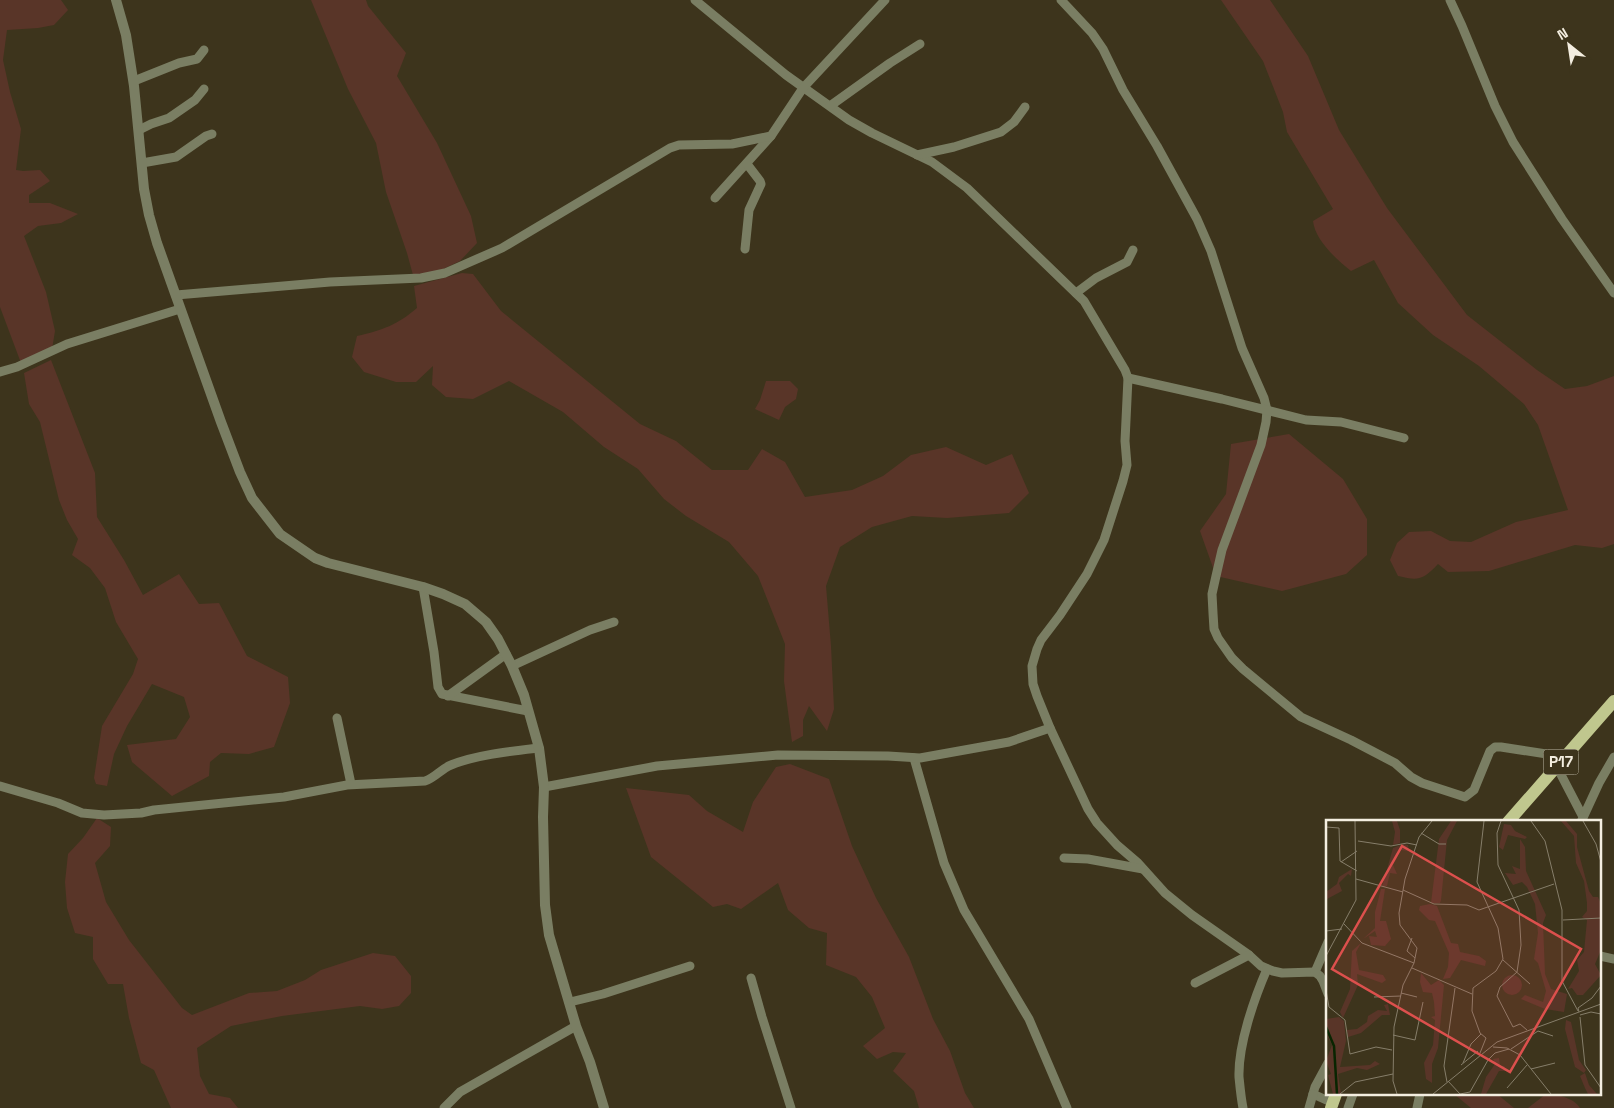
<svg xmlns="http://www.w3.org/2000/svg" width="1614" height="1108" viewBox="0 0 1614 1108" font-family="'Space Grotesk',sans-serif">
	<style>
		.green { fill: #593528 }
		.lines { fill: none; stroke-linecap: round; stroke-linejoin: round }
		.minor { stroke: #7a7e63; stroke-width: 9 }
		.tertiary { stroke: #7a7e63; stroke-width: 10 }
		.primary { stroke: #c0c78e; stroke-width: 12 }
		.labels { text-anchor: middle; stroke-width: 4; stroke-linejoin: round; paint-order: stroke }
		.shield { fill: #3d341c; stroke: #bdb6a5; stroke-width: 1 }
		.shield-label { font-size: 15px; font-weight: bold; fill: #f4eee0 }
		.inset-river { fill: none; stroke: #092501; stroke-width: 2.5 }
		.inset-road { fill: none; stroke: #867e6a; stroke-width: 1 }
		.view { fill: #dc504d; fill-opacity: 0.15; stroke: #dc504d; stroke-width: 2.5 }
		.inset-edge { fill: none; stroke: #f4eee0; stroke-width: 2.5 }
	</style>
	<rect width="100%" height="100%" fill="#3d341c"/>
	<g class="green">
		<polygon points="0,0 61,0 68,10 54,25 38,28 7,30 3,60 10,92 21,129 16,170 23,171 40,170 50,181 29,195 29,203 50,203 78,214 61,223 38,226 24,236 46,292 55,331 52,349 21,363 0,307"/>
		<polygon points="311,0 366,0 368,6 406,53 397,76 437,143 471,216 477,243 460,261 439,271 413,275 407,253 386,192 376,143 348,89"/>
		<path d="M1221,0H1270L1308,56L1339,130L1387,208L1467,315L1537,370L1565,389L1587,386L1614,376V544L1602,548L1575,545L1489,571L1448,572L1438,564C1423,580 1419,581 1398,576L1390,560L1397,543L1409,532L1431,531L1450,541L1471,542L1516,522L1568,510L1538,425L1524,404L1479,366L1433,335L1398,303L1374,260L1351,271C1336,259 1315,240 1313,221L1333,209L1287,132L1283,112L1263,61Z"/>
		<path d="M462,273L473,274L501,311L640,424L676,441L712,470H748L762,449L785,462L805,497L852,490L883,476L911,455L946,447L986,465L1012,454L1029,493L1009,513L947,518L912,516L872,527L840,547L826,586L831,646L834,709L827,731L809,706L803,720V736L792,742L784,681L785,644L758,576L729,542L686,516L664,499L638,469L604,447L563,412L509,381L473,399L446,397L432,385L433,366L416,382H396L364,372L352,357L357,336C383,330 397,325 417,308L414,286Z"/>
		<polygon points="51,360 95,473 97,517 124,560 143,595 179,574 199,604 219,603 247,656 288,677 290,703 274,747 249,754 221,753 210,762 209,776 172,796 132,762 127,745 176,739 190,717 184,697 152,684 127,726 114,754 107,786 96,784 94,778 102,726 133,674 138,659 116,622 105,588 90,568 72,555 78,539 67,520 59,500 40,422 29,404 24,373"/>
		<polygon points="766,381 790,381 798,389 796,399 785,407 779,420 755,409 760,400"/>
		<polygon points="1289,434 1343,479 1367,519 1367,555 1346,574 1282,591 1216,576 1200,531 1226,494 1231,444"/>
		<polygon points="790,764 829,779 852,846 876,898 909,957 933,1019 950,1051 965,1093 974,1108 919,1108 914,1091 893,1071 906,1053 893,1052 877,1059 863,1046 885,1028 872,997 856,977 826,965 827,933 809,928 788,910 778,883 741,909 727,904 713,907 651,857 626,788 689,795 707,811 743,832 753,802 776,767"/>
		<polygon points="97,818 111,827 110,846 95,863 106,902 129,940 182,1008 192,1015 249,993 277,991 305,980 321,970 373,953 395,956 411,976 411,993 399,1006 382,1009 360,1006 282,1016 231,1026 197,1048 200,1076 209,1094 230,1098 238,1108 171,1108 154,1070 141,1063 129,1018 123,984 108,984 93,959 93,937 75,933 67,908 65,882 68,854 83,838"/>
		<polygon points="1454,1094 1497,1094 1514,1108 1471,1108"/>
		<path d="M1546,1094C1557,1094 1574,1098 1580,1108H1528Z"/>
	</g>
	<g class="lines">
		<g class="minor">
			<polyline points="695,0 786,75 849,120 872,133 932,162 967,188 1084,301 1125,370 1128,378 1125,441 1127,465 1123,481 1104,540 1087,574 1060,615 1041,640 1037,649 1032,666 1033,684 1037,696 1050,728 1088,809 1097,823 1117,845 1138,863 1165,893 1192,915 1249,955 1261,966 1273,971 1282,973 1315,972 1320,976 1323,981 1328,994"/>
			<polyline points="1061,0 1092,33 1103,49 1123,90 1157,146 1197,219 1211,251 1242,348 1264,398 1267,410 1266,422 1261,445 1222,550 1216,576 1212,594 1213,613 1214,629 1218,638 1232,658 1243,669 1301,717 1351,740 1395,763 1411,777 1422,783 1465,797 1474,790 1490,751 1495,747 1501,747 1566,757"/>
			<polyline points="1450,0 1462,26 1495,106 1513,142 1562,219 1614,293"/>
			<polyline points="134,81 179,63 197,59 204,50"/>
			<polyline points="830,106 890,63 920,44"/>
			<polyline points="139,130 151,124 169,118 195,100 204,89"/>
			<polyline points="917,155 954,147 1001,132 1014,122 1025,107"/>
			<polyline points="142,163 176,157 206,136 212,134"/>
			<polyline points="715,198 771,136"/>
			<polyline points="745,249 749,210 761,184 760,181 747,164"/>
			<polyline points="1076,293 1096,278 1127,262 1133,250"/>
			<polyline points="176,295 330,282 421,278 445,273 502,248 670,148 679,145 732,144 771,136 803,88 885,0"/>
			<polyline points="0,372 17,367 67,344 180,309"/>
			<polyline points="1128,378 1222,399 1306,420 1341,422 1404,438"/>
			<polyline points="423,587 434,652 438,687 442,694 528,711"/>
			<polyline points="512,666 590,630 614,622"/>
			<polyline points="448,696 506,654"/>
			<polyline points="337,718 351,784"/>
			<polyline points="914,758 944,863 964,910 1029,1019 1067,1108"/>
			<polyline points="1557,767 1583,817"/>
			<path d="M0,786L58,803L82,813L104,815L141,813L154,810L284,797L347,785L425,781C435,778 441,769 451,765C474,755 513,751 539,748"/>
			<polyline points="544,787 657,766 778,755 888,756 920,758 1009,742 1050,728"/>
			<polyline points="1581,822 1599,783 1614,757"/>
			<polyline points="1064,858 1088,859 1143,869"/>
			<polyline points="1600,956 1614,959"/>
			<polyline points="1315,972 1328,942"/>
			<polyline points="751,978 762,1017 791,1108"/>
			<polyline points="1195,983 1249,955"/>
			<polyline points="570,1002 603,994 690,966"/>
			<polyline points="1328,1063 1315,1087 1313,1094 1333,1103"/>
			<polyline points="444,1108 460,1092 576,1026"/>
			<path d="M1243,1108C1241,1098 1240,1087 1239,1077C1238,1045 1254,999 1267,969"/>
			<polyline points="1309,1108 1313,1094"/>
			<polyline points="1348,1108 1353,1094"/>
			<polyline points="1417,1108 1420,1094"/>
		</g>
		<polyline class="tertiary" points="116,0 126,35 134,86 144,189 149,215 157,243 221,422 240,472 252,498 280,534 315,558 328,563 423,587 443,594 465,604 486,622 498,639 512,666 524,695 539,748 544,787 543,817 545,905 549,935 576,1026 590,1062 604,1108"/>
		<g class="primary">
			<polyline points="1508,822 1614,701"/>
			<polyline points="1331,1108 1336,1094"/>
		</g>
	</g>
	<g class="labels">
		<rect class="shield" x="1543.5" y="749.5" width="35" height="25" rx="4"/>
		<g class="shield-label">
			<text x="1561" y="767">P17</text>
		</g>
	</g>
	<g transform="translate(1326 820)">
		<rect width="275" height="275" fill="#3d341c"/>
		<path d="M66,1H71L74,10V23L67,25L69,12ZM125,1H131L121,20L115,80L114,83H105L113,19ZM235,1H240L251,14V27L263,71L267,77H272L275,84V130L269,144L275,155L257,175H251L246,168L242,169L253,151L251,140L258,132L261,100L256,97L261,91V83L258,61L250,43L248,16ZM178,4L185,5L189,11L201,17L199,19L182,15L177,30L173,27ZM194,19L199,27L200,51L220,95L217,103L219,154L225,169L241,174L238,192L219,189L195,179L199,175L217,182L220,171L212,143L208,139L212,113L209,84L201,67L196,62L187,65L179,53L190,54L186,46L194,49ZM77,24L82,25L83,31L75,30L67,45L71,54L64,53L61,66L56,67L67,28ZM26,49L25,56L22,54L13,63L16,71L1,79L0,93V72L11,64L13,57ZM55,69H59L54,101H60L65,119L59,126L45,125L43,116L51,117L49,111L37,119L49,108V92ZM104,84L111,86L125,123L132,124L134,132L153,136L160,141L159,146L135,140L124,158L117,159L122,147L123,133L109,101L103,100L93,90L94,86ZM35,123L30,132L33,150L57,155L60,160L56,163L31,154L32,165L17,198L14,192L24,169L26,131ZM95,153L105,165L113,160L118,165L112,228L106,244V263L100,259L98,243L107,225L109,200L105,197L109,196L108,182L106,173L97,172L94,162ZM176 165a10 10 0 1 1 20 0a10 10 0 1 1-20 0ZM62,184L64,195H56L35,213L22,217L21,210L31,209L41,202L42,196L52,190L61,191L58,185ZM13,197L18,201L20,221L14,247L44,245L49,241L54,244L41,250L31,248L12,254L15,274H7L2,255L5,254L0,241L6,225L2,217L0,199ZM240,200L245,202L253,240L260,250L258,253L249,247L239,209ZM173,238L174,246H178L181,251H173L160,274H155L160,257L169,244L167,239ZM259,253L263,265L271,274H262L259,268L254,256Z" fill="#593528"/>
		<path class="inset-river" d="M0,207L8,226L11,274"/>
		<path class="inset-road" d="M175,1L171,13L172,45L193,90L195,125L191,152L174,167L171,176L187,207L194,204L201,210M205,1L219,21L236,90V161L252,191M257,1L270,24L275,42M0,7L13,8L14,41L31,51M95,13L113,24H120M32,21L65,26L81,23L91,25M15,42L31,31M30,59L77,72M77,70L108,84L141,85L153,90L228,64M237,100L275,98M18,104L36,123L88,143M0,111L16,109M86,118L81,131L89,138M0,136L30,80L29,1M177,140L204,164M86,148L146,174M0,170L3,187L19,200L24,234L50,227L66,230M75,173L91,177M48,177L75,176M253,192L252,188L266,178L275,166M254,195L265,192L275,194M254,197L259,245L275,268M67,215L89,220L97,182M167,227L181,228L194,235L225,274M185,229L212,211L227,216M154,233L160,218L154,213L146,191L147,168L170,151L177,139L172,108L151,62L158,1M137,243L145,224L155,214M135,245L152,231M205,249L229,243M122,261L134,274L144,272L162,240L169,233L183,229M121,262L118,246L129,168M181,268L201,245M14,274L29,262L67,254M71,274L67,261L68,207L77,165L88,143L91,128L74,105L73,93L79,59L93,17L106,1M107,274L171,222L275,184"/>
		<path class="view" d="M76,26L255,129L184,252L6,149Z"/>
		<rect width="275" height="275" class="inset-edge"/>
	</g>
	<g transform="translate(1569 45) rotate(330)" stroke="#3d341c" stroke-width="4" paint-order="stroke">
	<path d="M0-4L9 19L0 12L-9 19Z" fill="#f4eee0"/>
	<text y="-8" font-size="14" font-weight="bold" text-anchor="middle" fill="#f4eee0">N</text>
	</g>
</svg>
